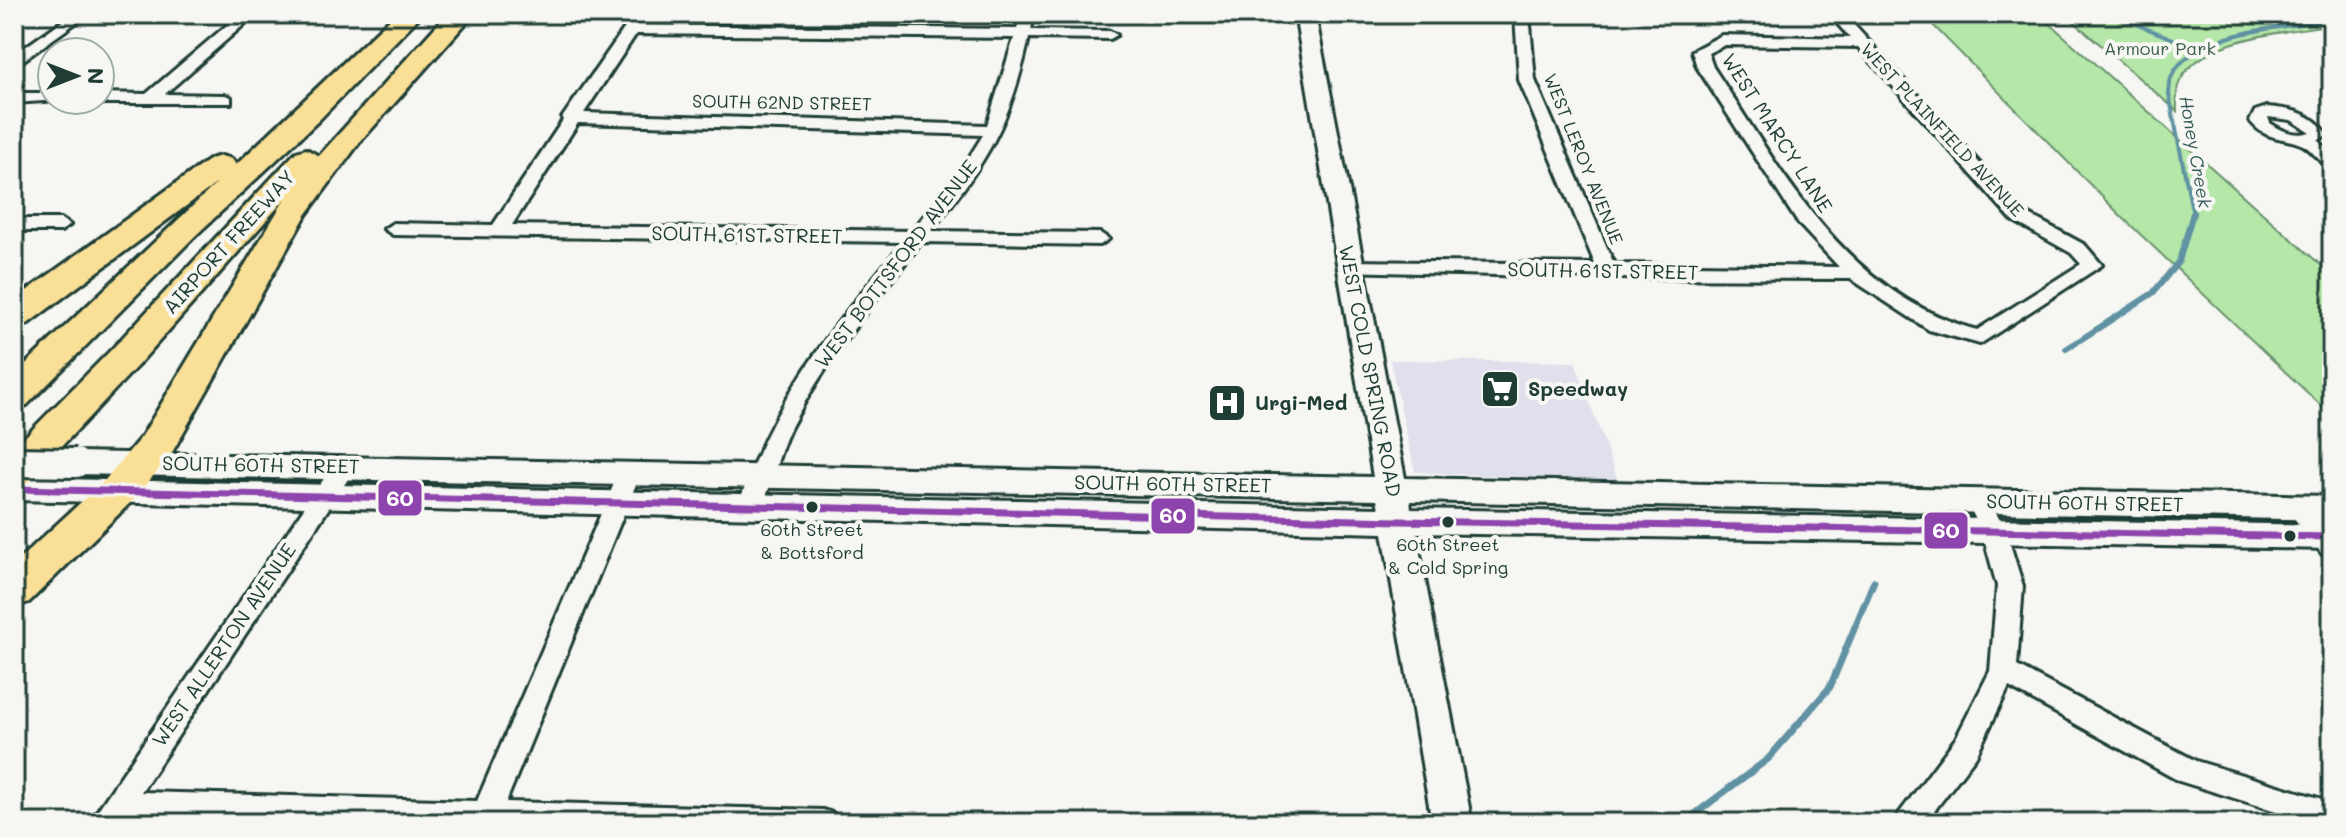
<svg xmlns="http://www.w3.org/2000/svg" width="2346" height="837" viewBox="0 0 2346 837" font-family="Mali,sans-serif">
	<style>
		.built { fill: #dfe0ec }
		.green { fill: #b4e7a8; stroke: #6a926e; stroke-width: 2 }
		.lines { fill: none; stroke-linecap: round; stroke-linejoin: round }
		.stream-far2 { stroke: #6092a3; stroke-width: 4 }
		.stream-far1 { stroke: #6092a3; stroke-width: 6 }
		.stream { stroke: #6092a3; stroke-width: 7 }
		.street-casing { stroke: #1f3d34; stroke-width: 6 }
		.secondary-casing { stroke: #1f3d34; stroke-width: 6 }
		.highway-casing { stroke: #1f3d34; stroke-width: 6 }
		.street { fill: #f6f6f2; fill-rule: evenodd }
		.secondary { fill: #f6f6f2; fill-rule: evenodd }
		.highway { fill: #fadf96; fill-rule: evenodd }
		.secondary-bridge-casing { stroke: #1f3d34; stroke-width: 34; stroke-linecap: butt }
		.secondary-bridge { stroke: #f6f6f2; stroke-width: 28 }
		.bus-1-casing { stroke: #f6f6f2; stroke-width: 13 }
		.bus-1 { stroke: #8e44ad; stroke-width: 7 }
		.bus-dot { fill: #1f3d34; stroke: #f6f6f2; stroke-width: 3 }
		.labels { text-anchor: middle; stroke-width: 8; stroke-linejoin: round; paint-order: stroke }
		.far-park-label { font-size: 18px; fill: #3d5f4b; stroke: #f6f6f2 }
		.far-street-label { font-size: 18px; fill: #1f3d34; stroke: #f6f6f2 }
		.far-water-label { font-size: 18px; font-style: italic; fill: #355959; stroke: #f6f6f2 }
		.bus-label { font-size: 18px; fill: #1f3d34; stroke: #f6f6f2 }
		.street-label { font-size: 20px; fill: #1f3d34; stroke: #f6f6f2 }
		.poi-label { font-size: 20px; font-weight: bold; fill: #1f3d34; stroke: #f6f6f2; text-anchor: start }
		.line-badge { stroke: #f6f6f2; stroke-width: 3 }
		.badge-label { font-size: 22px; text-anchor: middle; font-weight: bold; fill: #fff }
	</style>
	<rect width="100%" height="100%" fill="#f6f6f2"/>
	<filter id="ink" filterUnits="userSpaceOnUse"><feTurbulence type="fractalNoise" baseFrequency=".0125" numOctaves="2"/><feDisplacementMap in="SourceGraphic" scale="16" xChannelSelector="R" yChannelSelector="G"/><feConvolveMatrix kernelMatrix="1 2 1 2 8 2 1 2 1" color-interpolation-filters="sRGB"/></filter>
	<g filter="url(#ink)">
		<polygon class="built" points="1390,360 1575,362 1618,481 1415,472"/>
		<g class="green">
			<polygon points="1922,14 2039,14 2332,275 2332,416 2121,216"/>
			<path d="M2065,14H2332V34L2321,26C2279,33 2195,39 2178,86C2176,93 2177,103 2177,111Z"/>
		</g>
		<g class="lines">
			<g class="stream-far2">
				<polyline points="2110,14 2201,50"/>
				<path d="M2193,215L2169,94C2170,88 2169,81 2172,76C2192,31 2290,26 2332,20"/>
			</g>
			<polyline class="stream-far1" points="2066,349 2153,293 2179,261 2193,213"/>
			<polyline class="stream" points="1683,823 1768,759 1830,687 1874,581"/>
			<g class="street-casing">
				<g id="street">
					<polygon points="72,14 88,14 14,67 14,55"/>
					<polygon points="240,14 256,14 165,94 225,95 231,97 231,103 100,103 93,100 100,100 100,93 146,94"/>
					<path d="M1020,14H1034L1031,30L1110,31L1117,35L1110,39L1029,38C1010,125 986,163 931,231L1100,233L1109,239L1100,245L922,242C875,301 826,360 791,427C777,454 773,487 758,513L750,516L742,513L738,507C771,401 834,326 903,242L393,235L384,229L393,223L493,225L563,120L562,118L633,16H643L645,19L642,25L1017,29ZM636,34L1014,38L987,125L584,113ZM578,123L983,135L963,167L912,231L512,225Z"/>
					<path d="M1515,14H1529L1535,80L1614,264L1839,267L1798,223L1697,67L1692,51L1722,35L1850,38L1829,14H1844L2024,212L2085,245L2102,265L1980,344L1929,330L1851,279L1608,278L1343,271L1340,267L1343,263L1350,261L1595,264L1519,80ZM1725,45L1858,47L2012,220L2071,253L2081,264L1977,330C1845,294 1783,173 1713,67L1708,53Z"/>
					<polygon points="14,93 52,93 52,100 59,100 14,103"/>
					<path d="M2267,107C2292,109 2313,113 2327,134L2318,141L2332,153V167C2319,164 2313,149 2301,144C2281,136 2266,141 2250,121L2255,111ZM2268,117L2291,120L2310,132C2295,137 2282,131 2270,123Z"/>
					<polygon points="14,219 61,219 70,225 61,231 14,231"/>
					<polygon points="344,459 352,461 355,467 352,473 141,792 477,801 619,472 622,466 638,466 641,472 506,802 823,810 833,813 838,823 303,823 124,818 121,823 89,823 336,461"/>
					<polygon points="1978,492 1986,495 2006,531 2023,586 2017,666 2196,761 2332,802 2332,823 2315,823 2179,781 2009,687 1976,756 1925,823 1892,823 1956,738 1990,671 1997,586 1982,531 1966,501 1970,495"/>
					<polygon points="2298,498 2306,501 2332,531 2332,557 2323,555 2290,513 2286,507 2290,501"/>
				</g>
			</g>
			<g class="secondary-casing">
				<polygon id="secondary" points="1295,14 1315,14 1405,478 2332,496 2332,520 1410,501 1411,509 2332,525 2332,549 1416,533 1472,823 1432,823 1383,533 14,500 14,478 1379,508 1377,500 76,474 65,471 60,463 65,455 76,452 1373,477"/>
			</g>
			<g class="highway-casing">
				<g id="highway">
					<polygon points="395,14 422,14 319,120 195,236 27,405 14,408 14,375 217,183 26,325 14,328 14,300 210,159 221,156 232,159 236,165"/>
					<polygon points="447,14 474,14 359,143 306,215 170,456 133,500 29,602 14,607 14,564 105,480 142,436 285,199 138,365 28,482 14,486 14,448 112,349 296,152 306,149 319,156"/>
				</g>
			</g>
			<use href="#street" class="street"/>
			<use href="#secondary" class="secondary"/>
			<use href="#highway" class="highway"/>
			<g class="secondary-bridge-casing">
				<polyline id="secondary-bridge" points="14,462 76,463"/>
			</g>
			<use href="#secondary-bridge" class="secondary-bridge"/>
			<g class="bus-1-casing">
				<polyline id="bus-1" points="14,489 1399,521 2332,537"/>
			</g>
			<use href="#bus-1" class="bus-1"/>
		</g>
	</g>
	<defs>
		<g id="supermarket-square" transform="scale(2)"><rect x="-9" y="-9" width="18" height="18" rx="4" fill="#1f3d34" stroke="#f6f6f2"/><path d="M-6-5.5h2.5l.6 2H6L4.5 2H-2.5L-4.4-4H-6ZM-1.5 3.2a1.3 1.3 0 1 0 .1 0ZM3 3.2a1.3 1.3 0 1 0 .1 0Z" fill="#fff"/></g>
		<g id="hospital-square" transform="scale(2)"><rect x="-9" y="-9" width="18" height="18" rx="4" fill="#1f3d34" stroke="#f6f6f2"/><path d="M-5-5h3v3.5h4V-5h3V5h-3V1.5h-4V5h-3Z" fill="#fff"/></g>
	</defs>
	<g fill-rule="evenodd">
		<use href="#supermarket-square" x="1500" y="389"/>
		<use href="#hospital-square" x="1227" y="403"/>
	</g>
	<g class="bus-dot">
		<circle cx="812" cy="507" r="7"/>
		<circle cx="1448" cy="522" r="7"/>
		<circle cx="2290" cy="536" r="7"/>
	</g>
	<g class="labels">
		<g class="far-park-label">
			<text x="2160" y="55">Armour Park</text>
		</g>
		<g class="far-street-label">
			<text transform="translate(782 103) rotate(1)" y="6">SOUTH 62ND STREET</text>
			<text transform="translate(1942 130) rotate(47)" y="6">WEST PLAINFIELD AVENUE</text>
			<text transform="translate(1583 159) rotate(68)" y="6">WEST LEROY AVENUE</text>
		</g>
		<g class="far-water-label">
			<text transform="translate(2195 152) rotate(80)" y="6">Honey Creek</text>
		</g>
		<g class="bus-label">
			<text x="812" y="536">60th Street<tspan x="812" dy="23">&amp; Bottsford</tspan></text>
			<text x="1448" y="551">60th Street<tspan x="1448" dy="23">&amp; Cold Spring</tspan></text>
		</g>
		<g class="street-label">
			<text transform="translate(1777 133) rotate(57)" y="7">WEST MARCY LANE</text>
			<text transform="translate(747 235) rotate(1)" y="7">SOUTH 61ST STREET</text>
			<text transform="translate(229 242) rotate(-48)" y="7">AIRPORT FREEWAY</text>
			<text transform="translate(896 264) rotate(-53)" y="7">WEST BOTTSFORD AVENUE</text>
			<text transform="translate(1603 271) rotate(1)" y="7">SOUTH 61ST STREET</text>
			<text transform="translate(1370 371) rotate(79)" y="7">WEST COLD SPRING ROAD</text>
			<text transform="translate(261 465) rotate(1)" y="7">SOUTH 60TH STREET</text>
			<text transform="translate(1173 484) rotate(1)" y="7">SOUTH 60TH STREET</text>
			<text transform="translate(2085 503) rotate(1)" y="7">SOUTH 60TH STREET</text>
			<text transform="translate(224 645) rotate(-56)" y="7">WEST ALLERTON AVENUE</text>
		</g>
		<g class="poi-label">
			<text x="1528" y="396">Speedway</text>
			<text x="1255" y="410">Urgi-Med</text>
		</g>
	</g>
	<g class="line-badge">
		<rect x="377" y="479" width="46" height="38" rx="8" fill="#8e44ad"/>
		<rect x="1150" y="497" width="46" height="38" rx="8" fill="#8e44ad"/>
		<rect x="1923" y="511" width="46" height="39" rx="8" fill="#8e44ad"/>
	</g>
	<g class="badge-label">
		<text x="400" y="506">60</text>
		<text x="1173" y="523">60</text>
		<text x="1946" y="538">60</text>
	</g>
	<rect width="2346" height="837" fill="none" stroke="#f6f6f2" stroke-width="48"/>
	<rect x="24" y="24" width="2298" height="789" fill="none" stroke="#1f3d34" stroke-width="3" filter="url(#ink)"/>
	<g transform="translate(76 76) rotate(90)"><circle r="38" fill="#f6f6f2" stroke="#a0aca6" stroke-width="2"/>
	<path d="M0-6L14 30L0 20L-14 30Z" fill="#1f3d34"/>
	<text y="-12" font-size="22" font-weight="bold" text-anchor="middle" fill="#1f3d34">N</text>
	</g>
</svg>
